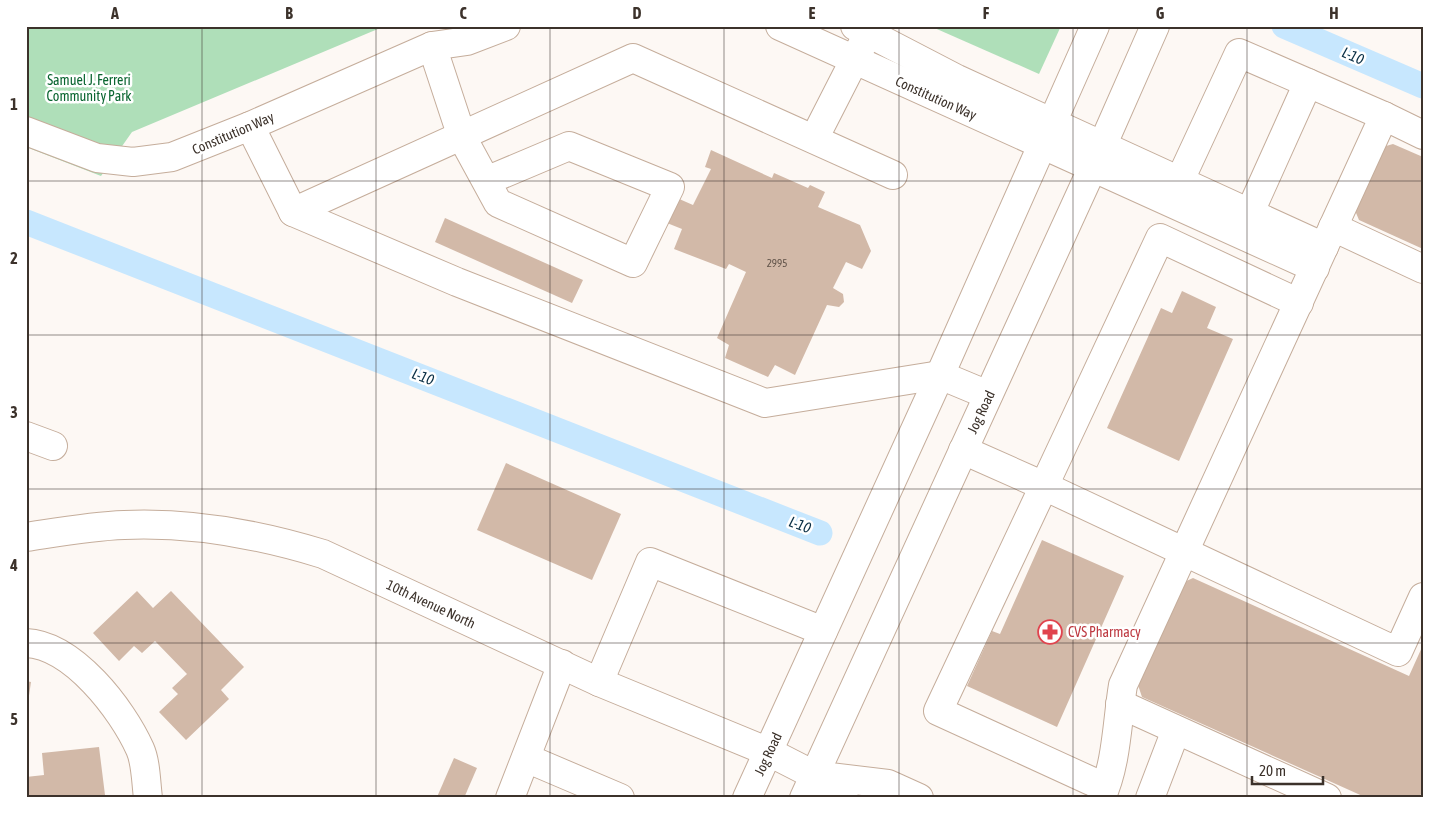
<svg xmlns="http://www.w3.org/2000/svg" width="1449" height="824" viewBox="0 0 1449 824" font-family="'Asap Condensed',sans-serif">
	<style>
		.green { fill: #afdfb9 }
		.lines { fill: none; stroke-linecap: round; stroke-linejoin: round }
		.canal { stroke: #c7e7fe; stroke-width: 25 }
		.building { fill: #d2b9a8 }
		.minor-casing { stroke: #c5ad9b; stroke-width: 30 }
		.major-casing { stroke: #c5ad9b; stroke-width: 30 }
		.minor { stroke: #fff; stroke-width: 28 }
		.major { stroke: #fff; stroke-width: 28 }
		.grid { fill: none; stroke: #3c322b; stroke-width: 1; stroke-opacity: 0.55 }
		.labels { text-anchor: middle; stroke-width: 5; stroke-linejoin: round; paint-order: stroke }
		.number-label { font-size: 11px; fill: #62544a }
		.park-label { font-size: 14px; fill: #096530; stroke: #fff }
		.street-label { font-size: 14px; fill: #3c322b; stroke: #fff }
		.health-label { font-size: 14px; fill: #be3a42; stroke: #fff; text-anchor: start }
		.water-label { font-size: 15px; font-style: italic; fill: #082e44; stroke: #fff }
		.neatline { fill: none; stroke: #3c322b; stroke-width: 2 }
		.grid-label { font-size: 16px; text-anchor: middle; font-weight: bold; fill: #3c322b }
	</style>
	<rect width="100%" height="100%" fill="#fdf8f4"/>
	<g class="green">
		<polygon points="26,26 385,26 132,132 101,176 26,147"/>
		<polygon points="930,26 1061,26 1039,74"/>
	</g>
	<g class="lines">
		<g class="canal">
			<polyline points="1284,26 1423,86"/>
			<polyline points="26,222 820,533"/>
		</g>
	</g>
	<g class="building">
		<polygon points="1393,144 1423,157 1423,249 1359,220 1354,208 1379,148"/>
		<polygon points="711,150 772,178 774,173 808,188 810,185 825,192 818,207 860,225 871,251 862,269 846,262 833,288 843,294 844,302 839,307 827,305 795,375 775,365 768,377 725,358 729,345 717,338 746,272 729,264 726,269 674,249 682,229 667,223 677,198 693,205 711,169 705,167"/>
		<polygon points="445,218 583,280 572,303 435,242"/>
		<polygon points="1182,291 1216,307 1207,328 1233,339 1179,461 1107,428 1161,308 1172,313"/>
		<polygon points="506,463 621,514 592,580 477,530"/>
		<polygon points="1042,540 1124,576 1057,727 967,686 992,631 1000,634"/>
		<polygon points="1193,578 1409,676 1423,645 1423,790 1419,798 1367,798 1142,697 1137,682 1182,583"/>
		<polygon points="137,591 153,608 171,591 244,667 221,690 229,699 186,740 159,712 178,694 172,688 187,674 155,641 142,653 134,646 119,661 93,633"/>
		<polygon points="26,681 31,682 27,709 26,709"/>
		<polygon points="99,747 105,795 26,798 26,777 44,775 42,753"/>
		<polygon points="454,758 477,768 464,798 440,798 437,797"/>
	</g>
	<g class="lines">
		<g class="minor-casing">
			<g id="minor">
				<polyline points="780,26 1315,268"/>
				<polyline points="855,26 957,79 1324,247"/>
				<polyline points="432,46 462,137 498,203 633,263 670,187 569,146 486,181"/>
				<polyline points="1384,116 1423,135"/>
				<polyline points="250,126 293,212 633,58 893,175"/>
				<polyline points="26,131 97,158 133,162 172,157 250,126 432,46 467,41 506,26"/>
				<polyline points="814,139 862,45"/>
				<polyline points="293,212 457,282 765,403 940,375 988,395"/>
				<polyline points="1250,212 1308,83"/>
				<polyline points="1333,227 1423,269"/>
				<polyline points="26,436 53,446"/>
				<polyline points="963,450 1044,486 1160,238 1299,303"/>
				<path d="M26,537C59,532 92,526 124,525C193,522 258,534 323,554L599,682L769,752L814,775L844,798"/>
				<path d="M26,643C73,645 122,709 140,749C146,762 146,783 148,798"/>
				<polyline points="599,682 650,562 823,631"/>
				<polyline points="1120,704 1327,798"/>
				<polyline points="526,758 620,798"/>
				<polyline points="814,775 888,784 919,798"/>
				<polyline points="1091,781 938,711 1044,486 1398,652 1423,597"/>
				<polyline points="510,798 562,664"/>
				<path d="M1101,798C1117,764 1117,721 1123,685L1384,116L1239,53L1180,180"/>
				<polyline points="1150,798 1176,730"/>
			</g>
		</g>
		<g class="major-casing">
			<g id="major">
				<polyline points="747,798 940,375 1095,26"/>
				<polyline points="804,798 1092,169 1155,26"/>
			</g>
		</g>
		<use href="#minor" class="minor"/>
		<use href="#major" class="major"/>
	</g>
	<path class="grid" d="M202,26V798M376,26V798M550,26V798M724,26V798M899,26V798M1073,26V798M1247,26V798M26,181H1423M26,335H1423M26,489H1423M26,643H1423"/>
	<defs>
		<g id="pharmacy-ring" transform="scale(1.25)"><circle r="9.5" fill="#fff" stroke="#e0444e" stroke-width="1.5"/><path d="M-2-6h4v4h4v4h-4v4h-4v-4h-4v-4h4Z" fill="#e0444e"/></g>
	</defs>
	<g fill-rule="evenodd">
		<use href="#pharmacy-ring" x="1050" y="632"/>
	</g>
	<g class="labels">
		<g class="number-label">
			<text x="777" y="267">2995</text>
		</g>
		<g class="park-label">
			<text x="89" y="85">Samuel J. Ferreri<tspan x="89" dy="16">Community Park</tspan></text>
		</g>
		<g class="street-label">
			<text transform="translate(936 98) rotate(24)" y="5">Constitution Way</text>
			<text transform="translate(233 133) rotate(-23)" y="5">Constitution Way</text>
			<text transform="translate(981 412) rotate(-65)" y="5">Jog Road</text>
			<text transform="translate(431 604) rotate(25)" y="5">10th Avenue North</text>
			<text transform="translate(768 754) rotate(-65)" y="5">Jog Road</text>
		</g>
		<g class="health-label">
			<text x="1068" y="637">CVS Pharmacy</text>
		</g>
		<g class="water-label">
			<text transform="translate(1353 56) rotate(23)" y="5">L-10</text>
			<text transform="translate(423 377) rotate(21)" y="5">L-10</text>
			<text transform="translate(800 525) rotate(21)" y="5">L-10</text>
		</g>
	</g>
	<rect width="1449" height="824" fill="none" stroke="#ffffff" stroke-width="55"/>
	<path d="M1252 776v8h71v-8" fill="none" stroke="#3c322b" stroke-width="2.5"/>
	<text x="1259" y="776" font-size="15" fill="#3c322b" stroke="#ffffff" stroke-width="4" paint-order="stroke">20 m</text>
	<rect x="28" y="28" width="1394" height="768" class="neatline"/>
	<g class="grid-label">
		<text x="115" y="19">A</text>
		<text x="289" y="19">B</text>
		<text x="463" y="19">C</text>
		<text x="637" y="19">D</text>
		<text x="812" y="19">E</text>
		<text x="986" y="19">F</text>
		<text x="1160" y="19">G</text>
		<text x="1334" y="19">H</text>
		<text x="14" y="110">1</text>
		<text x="14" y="264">2</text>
		<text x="14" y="418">3</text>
		<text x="14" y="571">4</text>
		<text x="14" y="725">5</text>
	</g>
</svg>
